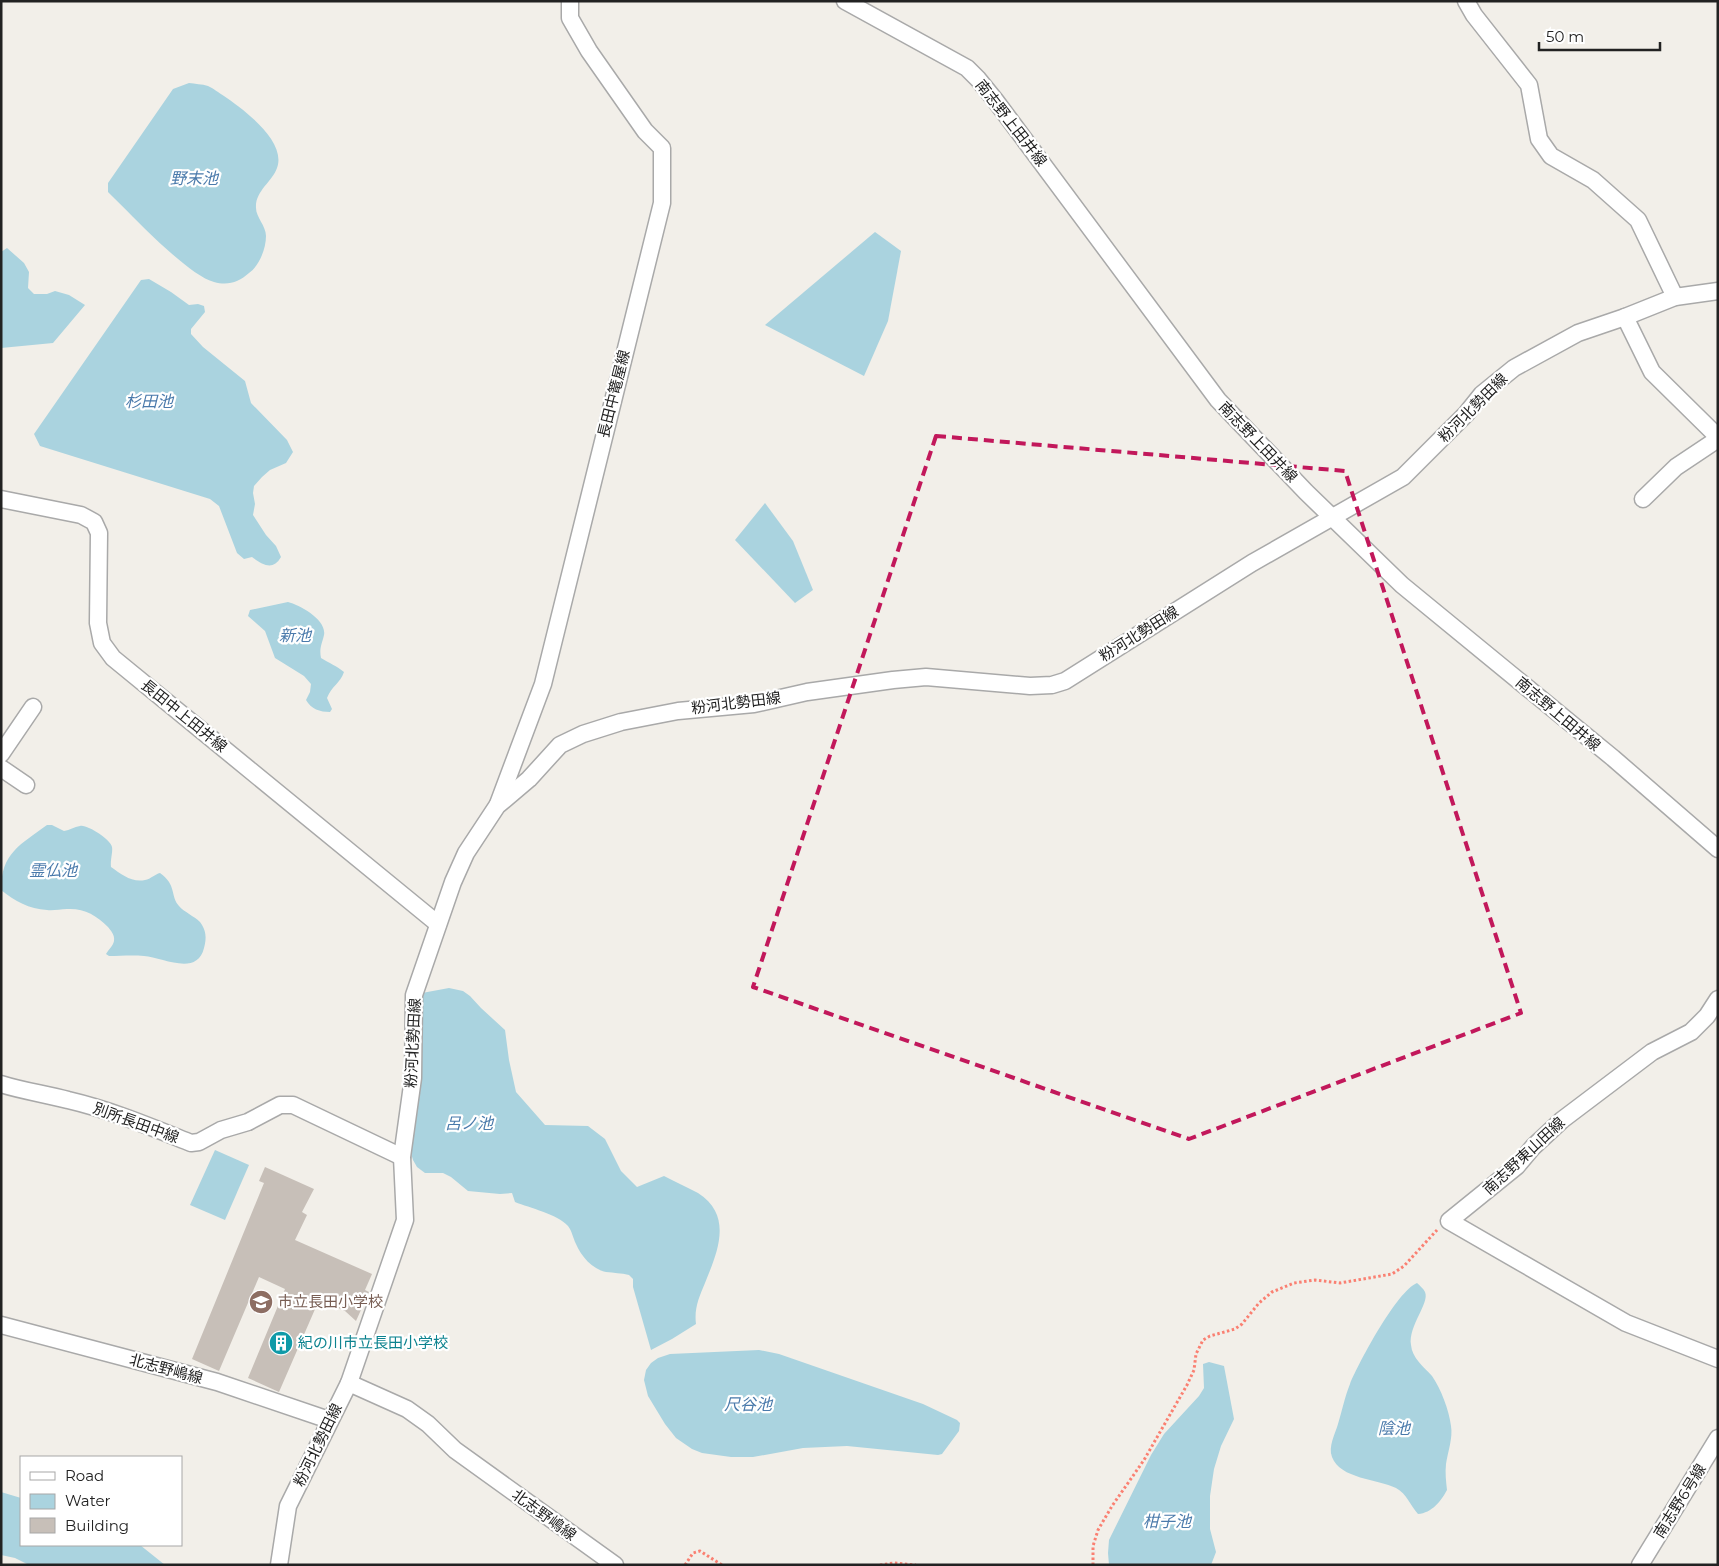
<svg xmlns="http://www.w3.org/2000/svg" width="1719" height="1566" viewBox="0 0 1719 1566" font-family="Montserrat,'Noto Sans JP',sans-serif">
	<style>
		.water { fill: #aad3df }
		.building { fill: #c7bfb8 }
		.lines { fill: none; stroke-linecap: round; stroke-linejoin: round }
		.street-casing { stroke: #a9a9a9; stroke-width: 19 }
		.path { stroke: #fa8072; stroke-width: 3; stroke-dasharray: 2.5 2.5; stroke-linecap: butt }
		.street { stroke: #fff; stroke-width: 16 }
		.marked { fill: none; stroke: #c2185b; stroke-width: 4; stroke-dasharray: 10 6; stroke-linejoin: round }
		.labels { text-anchor: middle; stroke-width: 4.5; stroke-linejoin: round; paint-order: stroke }
		.street-label { font-size: 15px; fill: #222; stroke: #fff }
		.education-label { font-size: 15px; fill: #785e54; stroke: #fff; text-anchor: start }
		.culture-label { font-size: 15px; fill: #0d838f; stroke: #fff; text-anchor: start }
		.water-label { font-size: 16px; font-style: italic; fill: #4a7aab; stroke: #fff }
	</style>
	<rect width="100%" height="100%" fill="#f2efe9"/>
	<g class="water">
		<path d="M189,83C195,84 202,84 208,86C213,88 219,93 224,96C243,109 287,141 277,168C272,182 255,191 256,208C256,217 266,226 266,236C266,249 259,266 249,273C239,282 228,286 214,282C187,275 130,213 108,192V183L173,89Z"/>
		<polygon points="875,232 901,251 888,321 864,376 765,325"/>
		<polygon points="7,248 24,263 29,272 28,288 34,294 47,294 55,291 69,295 85,305 53,343 1,348 1,252"/>
		<path d="M149,279L171,292L189,305L198,304L204,306L205,312L191,329V334L203,347L245,381L251,403L287,440L293,452L286,463L270,470L262,477L254,486L253,493L255,504L253,515L266,535L276,546L281,557C273,571 263,565 252,557L244,559L237,553L219,506L210,499L40,446L34,434L141,280Z"/>
		<polygon points="765,503 793,541 813,590 795,603 735,540"/>
		<path d="M288,602C300,605 327,620 324,635C322,644 319,648 321,658C329,663 337,666 344,672C340,684 332,685 327,698L332,709L330,712C320,712 311,709 306,700L310,692L311,684L304,676L275,658L265,631L248,616L250,610Z"/>
		<path d="M47,825H52L64,831C70,830 74,827 80,826C87,824 111,840 112,847C113,852 110,860 111,867C121,874 132,883 145,880C151,879 155,874 160,873C177,885 170,896 179,906C184,912 194,916 200,922C206,930 207,938 204,948C197,977 162,957 144,956C132,955 120,956 109,956L106,954C109,949 113,946 114,941C115,935 111,931 108,927C96,915 84,908 67,909C60,909 53,911 47,910C29,909 15,901 1,890C1,853 20,845 47,825Z"/>
		<path d="M449,988L463,991L470,996L481,1008L505,1030L509,1060L516,1092L545,1125L588,1126L605,1139L621,1171L637,1187L664,1176C675,1182 687,1187 698,1193C734,1216 717,1253 705,1283C699,1297 694,1309 696,1324L672,1339L651,1350L633,1287V1279L629,1275C621,1273 614,1273 606,1272C592,1269 581,1256 576,1244C573,1238 572,1231 568,1226C557,1214 530,1208 515,1202L512,1193L500,1194L468,1191L451,1177L443,1173H425L417,1167L413,1160L410,1150L414,1111L420,1087L422,993Z"/>
		<polygon points="215,1150 249,1165 225,1220 190,1205"/>
		<path d="M1417,1283C1420,1286 1423,1288 1425,1292C1430,1303 1408,1326 1411,1345C1412,1358 1424,1367 1432,1376C1441,1389 1449,1410 1451,1426C1453,1438 1448,1451 1446,1464C1445,1473 1446,1481 1447,1490C1441,1501 1432,1513 1418,1514C1410,1505 1407,1494 1396,1488C1378,1479 1340,1479 1332,1457C1328,1447 1335,1434 1338,1424C1342,1411 1345,1396 1350,1384C1359,1362 1397,1291 1417,1283Z"/>
		<polygon points="759,1350 779,1354 923,1404 957,1420 960,1423 959,1431 942,1454 938,1455 847,1446 803,1448 753,1457 731,1457 702,1453 692,1449 676,1438 665,1424 648,1396 644,1380 646,1370 651,1363 658,1358 670,1354"/>
		<polygon points="1209,1362 1224,1366 1234,1419 1221,1446 1214,1469 1210,1496 1210,1529 1216,1552 1211,1565 1109,1565 1108,1553 1109,1540 1151,1455 1164,1434 1199,1396 1204,1388 1203,1364"/>
		<polygon points="1,1492 21,1498 21,1545 140,1545 165,1565 29,1565 15,1558 1,1555"/>
	</g>
	<polygon class="building" points="265,1167 314,1189 302,1212 307,1215 295,1240 372,1274 365,1290 369,1292 356,1321 345,1311 319,1300 279,1392 248,1378 285,1289 259,1277 219,1371 192,1359 264,1183 259,1181"/>
	<g class="lines">
		<g class="street-casing">
			<g id="street">
				<polyline points="845,1 967,68 978,79 995,100 1218,400 1306,492 1402,585 1613,758 1718,849"/>
				<polyline points="1466,1 1474,15 1529,85 1539,139 1551,156 1593,180 1638,220 1675,297"/>
				<polyline points="1625,317 1652,372 1718,437"/>
				<polyline points="1,499 81,515 94,522 99,533 98,623 102,643 113,658 438,924"/>
				<polyline points="1643,499 1676,467 1718,439"/>
				<polyline points="1,754 33,707"/>
				<polyline points="1,768 26,785"/>
				<polyline points="498,804 543,684 662,203 662,148 645,131 589,51 570,18 570,1"/>
				<polyline points="1718,999 1707,1016 1691,1032 1652,1052 1562,1120 1533,1147 1517,1166 1449,1221 1626,1323 1718,1359"/>
				<path d="M1,1084C23,1091 46,1094 68,1100C111,1110 151,1127 191,1143L199,1142L221,1130L248,1122L280,1105H293L402,1157"/>
				<polyline points="1,1325 217,1382 329,1420"/>
				<polyline points="349,1383 407,1409 428,1424 455,1450 615,1565"/>
				<polyline points="279,1565 288,1506 349,1383 405,1220 402,1157 413,1078 414,995 453,882 466,853 497,806 529,779 560,745 583,734 621,722 678,711 754,704 807,692 893,680 926,677 1030,686 1052,685 1065,681 1252,563 1403,477 1466,414 1482,394 1514,368 1578,333 1625,317 1675,297 1718,291"/>
				<polyline points="1640,1565 1718,1438"/>
			</g>
		</g>
		<g class="path">
			<polyline points="685,1565 693,1553 700,1551 722,1565"/>
			<polyline points="880,1565 894,1563 916,1565"/>
			<polyline points="1093,1565 1093,1546 1098,1530 1112,1506 1144,1460 1187,1385 1194,1370 1196,1354 1203,1340 1210,1336 1235,1329 1242,1324 1259,1303 1272,1292 1294,1283 1315,1280 1340,1283 1392,1274 1404,1266 1437,1230"/>
		</g>
		<use href="#street" class="street"/>
	</g>
	<path class="marked" d="M936,436L1345,471L1521,1013L1189,1139L753,987Z"/>
	<defs>
		<g id="school-disc" transform="scale(1.25)"><circle r="9.5" fill="#8d6e63" stroke="#fff"/><path d="M0-5L7-2L0 1L-7-2ZM-4 1L0 2.5L4 1V4Q0 6-4 4Z" fill="#fff"/></g>
		<g id="building-disc" transform="scale(1.25)"><circle r="9.5" fill="#0f9aa8" stroke="#fff"/><path d="M-4-6H4V6H1V3H-1V6H-4ZM-2.5-4.3h1.7v1.8h-1.7ZM.8-4.3h1.7v1.8H.8ZM-2.5-1h1.7V.8h-1.7ZM.8-1h1.7V.8H.8Z" fill="#fff"/></g>
	</defs>
	<g fill-rule="evenodd">
		<use href="#school-disc" x="261" y="1302"/>
		<use href="#building-disc" x="281" y="1343"/>
	</g>
	<g class="labels">
		<g class="street-label">
			<text transform="translate(1011 123) rotate(52)" y="5">南志野上田井線</text>
			<text transform="translate(614 394) rotate(-76)" y="5">長田中篭屋線</text>
			<text transform="translate(1473 408) rotate(-45)" y="5">粉河北勢田線</text>
			<text transform="translate(1258 442) rotate(46)" y="5">南志野上田井線</text>
			<text transform="translate(1139 634) rotate(-32)" y="5">粉河北勢田線</text>
			<text transform="translate(736 703) rotate(-7)" y="5">粉河北勢田線</text>
			<text transform="translate(1558 714) rotate(40)" y="5">南志野上田井線</text>
			<text transform="translate(184 716) rotate(39)" y="5">長田中上田井線</text>
			<text transform="translate(413 1043) rotate(-87)" y="5">粉河北勢田線</text>
			<text transform="translate(136 1123) rotate(20)" y="5">別所長田中線</text>
			<text transform="translate(1524 1156) rotate(-43)" y="5">南志野東山田線</text>
			<text transform="translate(166 1369) rotate(15)" y="5">北志野嶋線</text>
			<text transform="translate(318 1445) rotate(-64)" y="5">粉河北勢田線</text>
			<text transform="translate(1680 1501) rotate(-58)" y="5">南志野6号線</text>
			<text transform="translate(544 1515) rotate(36)" y="5">北志野嶋線</text>
		</g>
		<g class="education-label">
			<text x="278" y="1307">市立長田小学校</text>
		</g>
		<g class="culture-label">
			<text x="298" y="1348">紀の川市立長田小学校</text>
		</g>
		<g class="water-label">
			<text x="194" y="184">野末池</text>
			<text x="149" y="407">杉田池</text>
			<text x="295" y="641">新池</text>
			<text x="53" y="876">霊仏池</text>
			<text x="469" y="1129">呂ノ池</text>
			<text x="748" y="1410">尺谷池</text>
			<text x="1394" y="1434">陰池</text>
			<text x="1167" y="1527">柑子池</text>
		</g>
	</g>
	<rect width="1719" height="1566" fill="none" stroke="#222222" stroke-width="5"/>
	<rect x="20" y="1456" width="162" height="90" fill="#ffffff" stroke="#a7a7a7"/>
	<rect x="30" y="1472" width="25" height="8" fill="#ffffff" stroke="#a7a7a7"/>
	<text x="65" y="1481" font-size="15" fill="#222222">Road</text>
	<rect x="30" y="1494" width="25" height="15" fill="#aad3df" stroke="#a7a7a7"/>
	<text x="65" y="1506" font-size="15" fill="#222222">Water</text>
	<rect x="30" y="1518" width="25" height="15" fill="#c7bfb8" stroke="#a7a7a7"/>
	<text x="65" y="1531" font-size="15" fill="#222222">Building</text>
	<path d="M1539 42v8h121v-8" fill="none" stroke="#222222" stroke-width="2.5"/>
	<text x="1546" y="42" font-size="15" fill="#222222" stroke="#ffffff" stroke-width="4" paint-order="stroke">50 m</text>
</svg>
